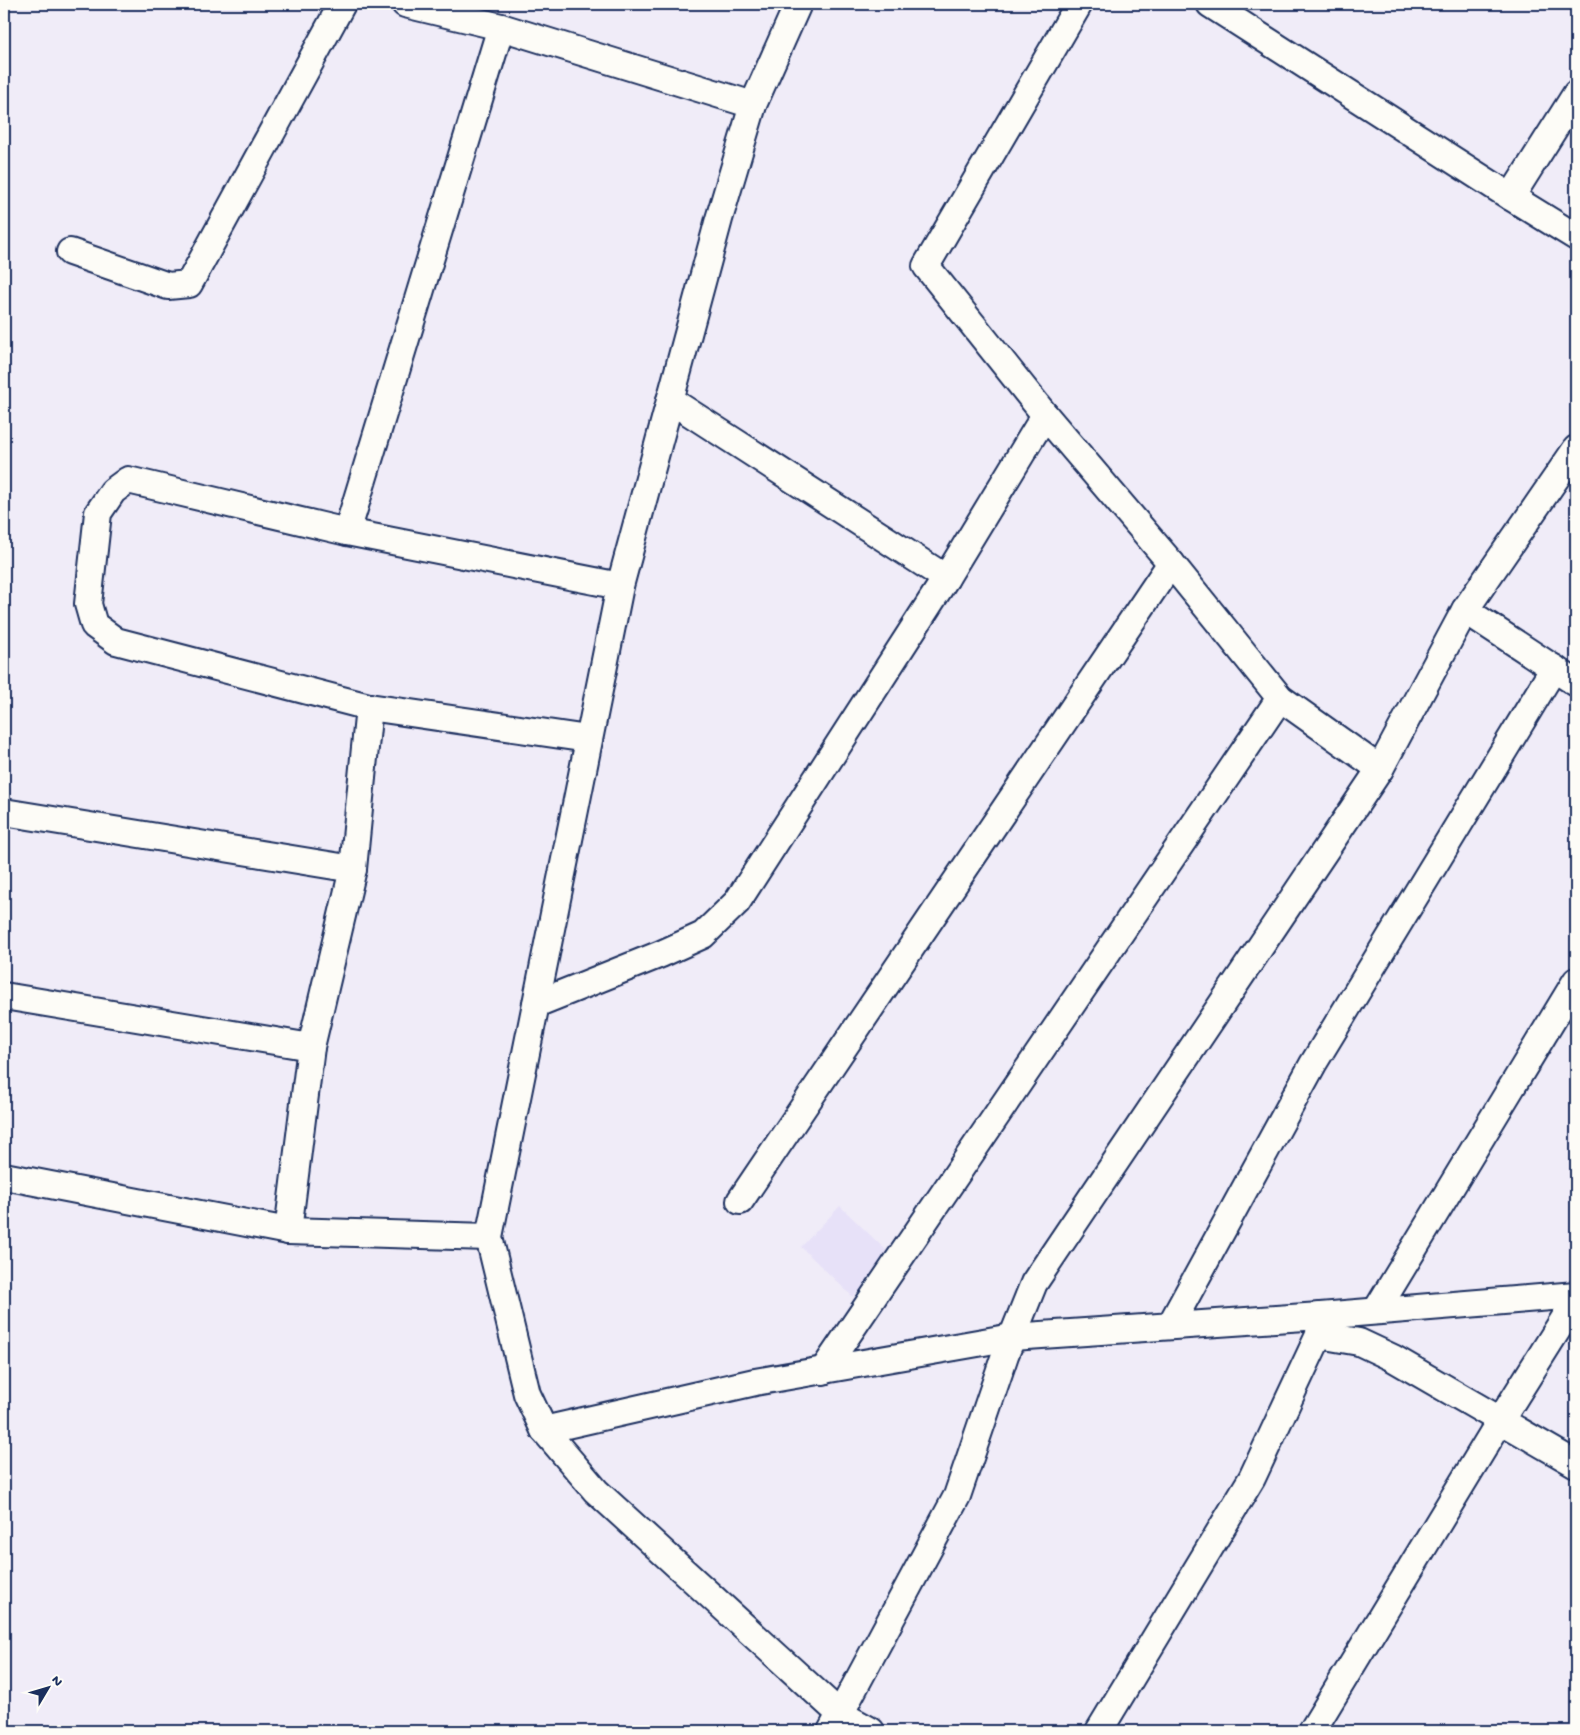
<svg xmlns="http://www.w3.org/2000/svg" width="1580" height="1735" viewBox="0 0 1580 1735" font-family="'Gochi Hand',sans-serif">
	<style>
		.built { fill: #e7e1f8 }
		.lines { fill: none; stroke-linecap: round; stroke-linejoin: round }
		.street-casing { stroke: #1b2f5e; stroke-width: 30 }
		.street { stroke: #fdfcf7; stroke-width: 26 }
	</style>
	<rect width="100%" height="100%" fill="#f0ecf8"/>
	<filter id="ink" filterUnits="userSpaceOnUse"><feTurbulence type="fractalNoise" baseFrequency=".02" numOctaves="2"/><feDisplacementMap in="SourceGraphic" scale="10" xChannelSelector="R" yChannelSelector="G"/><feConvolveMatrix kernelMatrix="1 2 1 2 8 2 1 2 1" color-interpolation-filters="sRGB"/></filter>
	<g filter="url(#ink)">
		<polygon class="built" points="840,1206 892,1256 853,1297 801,1247"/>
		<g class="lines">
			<g class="street-casing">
				<g id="street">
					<polyline points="405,4 501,27 753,105"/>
					<polyline points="798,4 753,105 719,219 620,586 489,1237 527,1394 544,1430 596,1491 840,1714 871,1731"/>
					<polyline points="1079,4 926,266 1045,415 1171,563 1280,698 1380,769"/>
					<polyline points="1210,4 1511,197 1576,237"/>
					<polyline points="1511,197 1576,94"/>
					<polyline points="70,252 168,286 189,284 342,4"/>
					<polyline points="670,400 946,578"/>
					<polyline points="347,532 501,27"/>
					<polyline points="1465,610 1576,683"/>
					<polyline points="588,739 369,707 116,641 94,625 88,604 98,513 113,491 128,480 347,532 620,586"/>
					<polyline points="4,812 353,869"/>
					<polyline points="4,996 311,1047"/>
					<polyline points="536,1004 661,954 703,935 737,902 946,578 1045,415"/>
					<polyline points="4,1176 288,1231 489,1237"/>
					<polyline points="740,1201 1171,563"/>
					<polyline points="288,1231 311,1047 353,869 369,707"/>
					<polyline points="1376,1311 1576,981"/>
					<polyline points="1170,1326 1313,1064 1554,668"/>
					<polyline points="1319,1335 1359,1342 1393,1358 1576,1464"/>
					<polyline points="823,1371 1280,698"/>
					<polyline points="544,1430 755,1382 1012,1337 1320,1316 1576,1295"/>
					<polyline points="831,1731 957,1496 1005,1355 1034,1283 1380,769 1465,610 1576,449"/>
					<polyline points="1099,1731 1252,1478 1319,1335 1320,1316"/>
					<polyline points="1312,1731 1500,1421 1576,1300"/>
				</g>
			</g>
			<use href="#street" class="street"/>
		</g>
	</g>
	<rect width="1580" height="1735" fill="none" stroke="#fdfcf7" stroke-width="20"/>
	<rect x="10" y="10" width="1560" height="1715" fill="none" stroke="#1b2f5e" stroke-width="2" filter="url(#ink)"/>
	<g transform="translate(48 1688) rotate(52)" stroke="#fdfcf7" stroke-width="4" paint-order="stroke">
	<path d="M0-4L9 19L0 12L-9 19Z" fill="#1b2f5e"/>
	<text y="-8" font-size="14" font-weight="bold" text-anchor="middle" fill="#1b2f5e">N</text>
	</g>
</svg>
